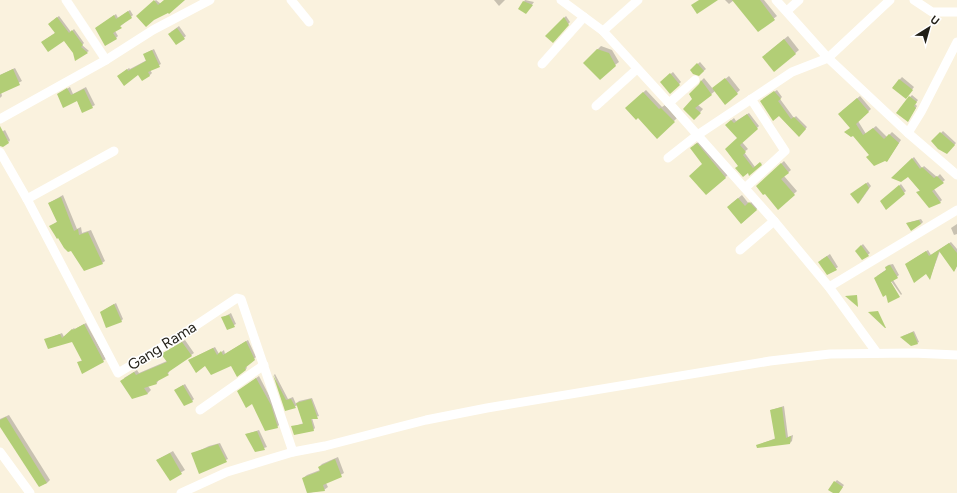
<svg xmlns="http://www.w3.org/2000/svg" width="957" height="493" viewBox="0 0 957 493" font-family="Figtree,sans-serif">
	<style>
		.shadow { fill: #0003 }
		.building { fill: #b2ce76 }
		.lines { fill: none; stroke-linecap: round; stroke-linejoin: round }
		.street { stroke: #fff; stroke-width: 9 }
		.labels { text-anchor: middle; stroke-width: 3; stroke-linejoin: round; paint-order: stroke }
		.street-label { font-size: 15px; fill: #211f17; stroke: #fff }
	</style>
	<rect width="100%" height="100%" fill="#faf2de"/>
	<g class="shadow">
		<polygon points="156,0 161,4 165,0 182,0 168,12 153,19 137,16"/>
		<polygon points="494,0 505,0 499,6"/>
		<polygon points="525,0 534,2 528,10 520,8"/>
		<polygon points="725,0 764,0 777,16 758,31 734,0 729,4"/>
		<polygon points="130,10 133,15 115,31 118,36 116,38 98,27 116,14 118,18"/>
		<polygon points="59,16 71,32 74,29 84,43 82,45 89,51 87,52 74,53 64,40 42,42 55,33 51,22"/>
		<polygon points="566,16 570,22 553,41 546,36"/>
		<polygon points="179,26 186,36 176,44 171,32"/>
		<polygon points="788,36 799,50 774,71 766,54"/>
		<polygon points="601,46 612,50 619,62 615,65 584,63"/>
		<polygon points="154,49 161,64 150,70 152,73 150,75 142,79 139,74 120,75 129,68 130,69 147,60 146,53"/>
		<polygon points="700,62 706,69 699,75 691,70"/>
		<polygon points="15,68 22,81 1,92 2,96 0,98 0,75"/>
		<polygon points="673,72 681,82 670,93 661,82"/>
		<polygon points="729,76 740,90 725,104 715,91 698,105 703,109 694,119 693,99 702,80 704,78 713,89"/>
		<polygon points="902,77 914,87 908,95 893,87"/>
		<polygon points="70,87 73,94 86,87 95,105 82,112 77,100 60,93"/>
		<polygon points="646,90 662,107 665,105 677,118 657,138 638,117 626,108"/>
		<polygon points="777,90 782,97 780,99 794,118 796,116 807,127 799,136 763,99"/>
		<polygon points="912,95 918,100 915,104 917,106 909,119 910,97"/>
		<polygon points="860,96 871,109 858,121 866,134 876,126 887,137 892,132 901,140 887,161 870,155 842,111"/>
		<polygon points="749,113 759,126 742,142 748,149 744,152 755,167 763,162 750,174 739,166 738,138 728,123 734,118 736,121"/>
		<polygon points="5,130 10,140 9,142 0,133"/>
		<polygon points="943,131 956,143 947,153 933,141"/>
		<polygon points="700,141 729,174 706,194 704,163 694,145"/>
		<polygon points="914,157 922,168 924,166 937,177 940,174 945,180 934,189 942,200 940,202 917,192 921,190 908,175 893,177"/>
		<polygon points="784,161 791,170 784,176 797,191 779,208 758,186"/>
		<polygon points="868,182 871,186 859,203 853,193"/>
		<polygon points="901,184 906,191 886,209 882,202"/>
		<polygon points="63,195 77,229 81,227 82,233 91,230 105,261 102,263 72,249 51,226 58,221 49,203"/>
		<polygon points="742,195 749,204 753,200 759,207 742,223 731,204"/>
		<polygon points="921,219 923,222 921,224 907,223"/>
		<polygon points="957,224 957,234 954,235 951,228"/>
		<polygon points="951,242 957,249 957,266 954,271 940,251 930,278 926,272 909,262 928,250 931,255"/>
		<polygon points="863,244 870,253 863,259 856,251"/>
		<polygon points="830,254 838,267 827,274 821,260"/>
		<polygon points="893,264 899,275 893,280 902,294 901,295 889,278 886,294 877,276 887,269 886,267 888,265"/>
		<polygon points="116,303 123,319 121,321 101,312"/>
		<polygon points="231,313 236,324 228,328 222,318"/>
		<polygon points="86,323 106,359 82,372 78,362 83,360 72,340 45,340 62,333 64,337 74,328 75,329"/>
		<polygon points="914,331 919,342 917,343 903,336"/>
		<polygon points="185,340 194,353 170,370 168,374 159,379 157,383 148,386 151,390 148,393 133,398 124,378 137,370 139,373 167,361 162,354"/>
		<polygon points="248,340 256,357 246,366 247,368 245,370 231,364 205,364 189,360 215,347 219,354 224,350 225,354"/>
		<polygon points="275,374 288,399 293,397 296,404 299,401 312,398 319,416 312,418 315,428 313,430 292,427 304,423 298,405 286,410 274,375"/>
		<polygon points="259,376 273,403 280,424 277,427 241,389"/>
		<polygon points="185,384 194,399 192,401 175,390"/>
		<polygon points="784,406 788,437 793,435 792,441 790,443 758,445 776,438 771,410"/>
		<polygon points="9,415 50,480 47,483 39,486 0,425 0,419"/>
		<polygon points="259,430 267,447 255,451 247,434"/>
		<polygon points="220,443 228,459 199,472 192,454 209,446"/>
		<polygon points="173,451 185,470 170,479 157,460"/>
		<polygon points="338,457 344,473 326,483 328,487 324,490 308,493 303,478 307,475 320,470 319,467 322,464"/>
		<polygon points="837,480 844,485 838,493 834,493 835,482"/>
	</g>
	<g class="building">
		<polygon points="154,0 158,5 164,0 185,0 169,14 168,13 154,20 146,27 136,16"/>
		<polygon points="699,0 718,0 697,14 691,5"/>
		<polygon points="732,0 760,0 775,20 758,32"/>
		<polygon points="523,1 533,5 526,14 518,9"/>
		<polygon points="128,11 132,18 120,26 122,28 113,33 117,39 105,46 95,28 114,15 116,19"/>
		<polygon points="57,17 69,33 72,30 83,45 81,47 88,53 75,61 73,53 64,41 48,52 41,42 55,33 48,24"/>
		<polygon points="564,17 569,25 553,43 545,36"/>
		<polygon points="177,28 185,39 176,45 168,34"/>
		<polygon points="784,39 796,54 774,72 762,57"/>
		<polygon points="597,49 609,53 616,66 600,80 583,63"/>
		<polygon points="152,50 160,67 148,72 150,76 142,81 138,75 124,86 117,76 127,69 128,71 146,61 143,54"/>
		<polygon points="697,63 704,71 699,76 693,74 690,70"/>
		<polygon points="13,69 20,85 0,94 0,75"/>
		<polygon points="670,73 680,85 670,94 660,82"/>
		<polygon points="725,78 738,94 725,105 712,88"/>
		<polygon points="899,79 913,90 906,99 892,88"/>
		<polygon points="701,80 712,95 695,108 701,113 694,120 683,109 692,99 689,94 699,84"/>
		<polygon points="67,88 71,95 84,89 93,108 82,113 77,101 63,108 57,94"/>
		<polygon points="774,91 781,99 778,101 791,119 794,117 806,129 799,137 779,116 773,121 760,101"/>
		<polygon points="643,92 659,109 661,108 675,122 657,139 638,118 636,120 625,108"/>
		<polygon points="909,96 917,102 914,106 916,108 908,122 896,113"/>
		<polygon points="857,98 869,112 856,124 863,135 873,128 884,139 889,134 899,143 887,162 885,161 874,166 866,157 869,155 853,136 851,137 844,132 850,128 838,114"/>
		<polygon points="747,114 758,129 740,145 746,152 743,155 753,168 760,162 762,165 749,176 748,173 743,177 735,168 738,166 725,149 737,138 725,125 731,120 734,123"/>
		<polygon points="0,126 9,143 3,147 0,146"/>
		<polygon points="940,132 955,145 947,154 938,149 931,141"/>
		<polygon points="697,143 726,178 706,195 689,176 702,164 690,148"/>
		<polygon points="912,158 920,169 922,167 934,178 937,176 944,183 932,191 941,203 929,208 916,192 920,191 908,177 901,182 891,178"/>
		<polygon points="781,163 789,173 781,179 795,195 778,210 765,194 763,195 756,186"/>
		<polygon points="866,183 869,188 858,204 850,194"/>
		<polygon points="899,185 905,194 886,210 880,201"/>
		<polygon points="61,197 74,231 78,229 79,235 88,232 103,264 84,271 71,251 68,252 64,248 58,238 57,239 54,234 49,226 57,222 48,203"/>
		<polygon points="738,198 745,206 749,202 757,210 741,224 727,207"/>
		<polygon points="919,220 921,224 911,231 906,223"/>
		<polygon points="949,243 957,253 957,266 954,272 939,251 930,280 926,274 914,283 905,264 926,251 929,256"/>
		<polygon points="861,245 869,256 862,260 855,251"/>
		<polygon points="827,256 837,270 827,275 818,262"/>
		<polygon points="890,265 898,278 891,282 900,297 888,303 886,295 883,297 874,278 886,270 885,267"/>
		<polygon points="857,295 858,307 845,296"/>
		<polygon points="114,304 122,322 106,328 100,312"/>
		<polygon points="878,311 886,328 885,328 868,312"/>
		<polygon points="229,315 235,327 227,330 221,317"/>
		<polygon points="84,324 104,362 82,374 77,362 82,361 72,342 48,349 44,339 60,334 62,338 72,329 73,330"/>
		<polygon points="913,332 918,344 911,346 900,337"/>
		<polygon points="246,341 255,360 245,368 246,370 237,377 231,366 211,375 205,366 196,373 188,360 213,348 217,355 221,351 223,355"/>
		<polygon points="182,342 192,356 167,373 169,375 156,382 157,384 144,388 148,394 132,399 120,381 134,372 136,375 167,362 161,354"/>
		<polygon points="273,375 286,400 291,399 296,408 285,411"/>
		<polygon points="256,378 271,405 278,428 265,431 252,404 246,408 237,391"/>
		<polygon points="183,385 193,402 184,406 174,390"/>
		<polygon points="311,399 318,419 311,419 314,431 294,435 291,426 303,424 296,403"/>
		<polygon points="782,407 786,438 791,436 790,444 757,448 756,445 775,439 770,410"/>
		<polygon points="6,417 47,483 39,487 0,427 0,420"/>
		<polygon points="257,431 265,450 255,452 245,434"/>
		<polygon points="218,444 227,462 199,474 191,453"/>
		<polygon points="170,453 182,474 170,481 156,460"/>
		<polygon points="335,459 342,477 323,485 325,491 307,493 302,478 320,471 318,467"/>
		<polygon points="834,481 843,487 839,493 833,493 828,490"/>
	</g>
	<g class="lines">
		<g class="street">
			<polyline points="66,0 106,60"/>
			<polyline points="291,0 309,22"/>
			<polyline points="561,0 603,31 669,103 774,221 829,287 877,353"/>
			<polyline points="776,0 828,58 908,133 957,175"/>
			<polyline points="914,0 932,12 957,12"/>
			<polyline points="787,11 799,0"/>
			<polyline points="603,31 638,0"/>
			<polyline points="542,64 584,17"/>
			<polyline points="669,103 695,80"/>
			<polyline points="596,106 637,69"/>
			<polyline points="0,119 106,60 153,30 210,0"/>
			<polyline points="908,133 921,112 957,42"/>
			<polyline points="0,152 27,199 118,373 180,336 237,298 241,299 293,452"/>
			<polyline points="668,158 696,136 792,72 828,58 890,0"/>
			<polyline points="745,188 785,151 751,99"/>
			<polyline points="27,199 114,151"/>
			<polyline points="740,250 774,221"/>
			<polyline points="829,287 957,210"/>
			<polyline points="200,410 264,365"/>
			<polyline points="0,452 30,493"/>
			<polyline points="181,493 227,472 293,452 325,446 426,420 487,408 770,361 830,354 913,353 957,355"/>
		</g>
	</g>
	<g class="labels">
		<g class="street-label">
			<text transform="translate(162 346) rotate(-32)" y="5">Gang Rama</text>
		</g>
	</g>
	<g transform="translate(929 28) rotate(37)" stroke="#ffffff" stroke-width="3" paint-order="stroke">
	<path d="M0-3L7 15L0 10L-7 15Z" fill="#211f17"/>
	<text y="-6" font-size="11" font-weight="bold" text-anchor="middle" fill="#211f17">U</text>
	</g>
</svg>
